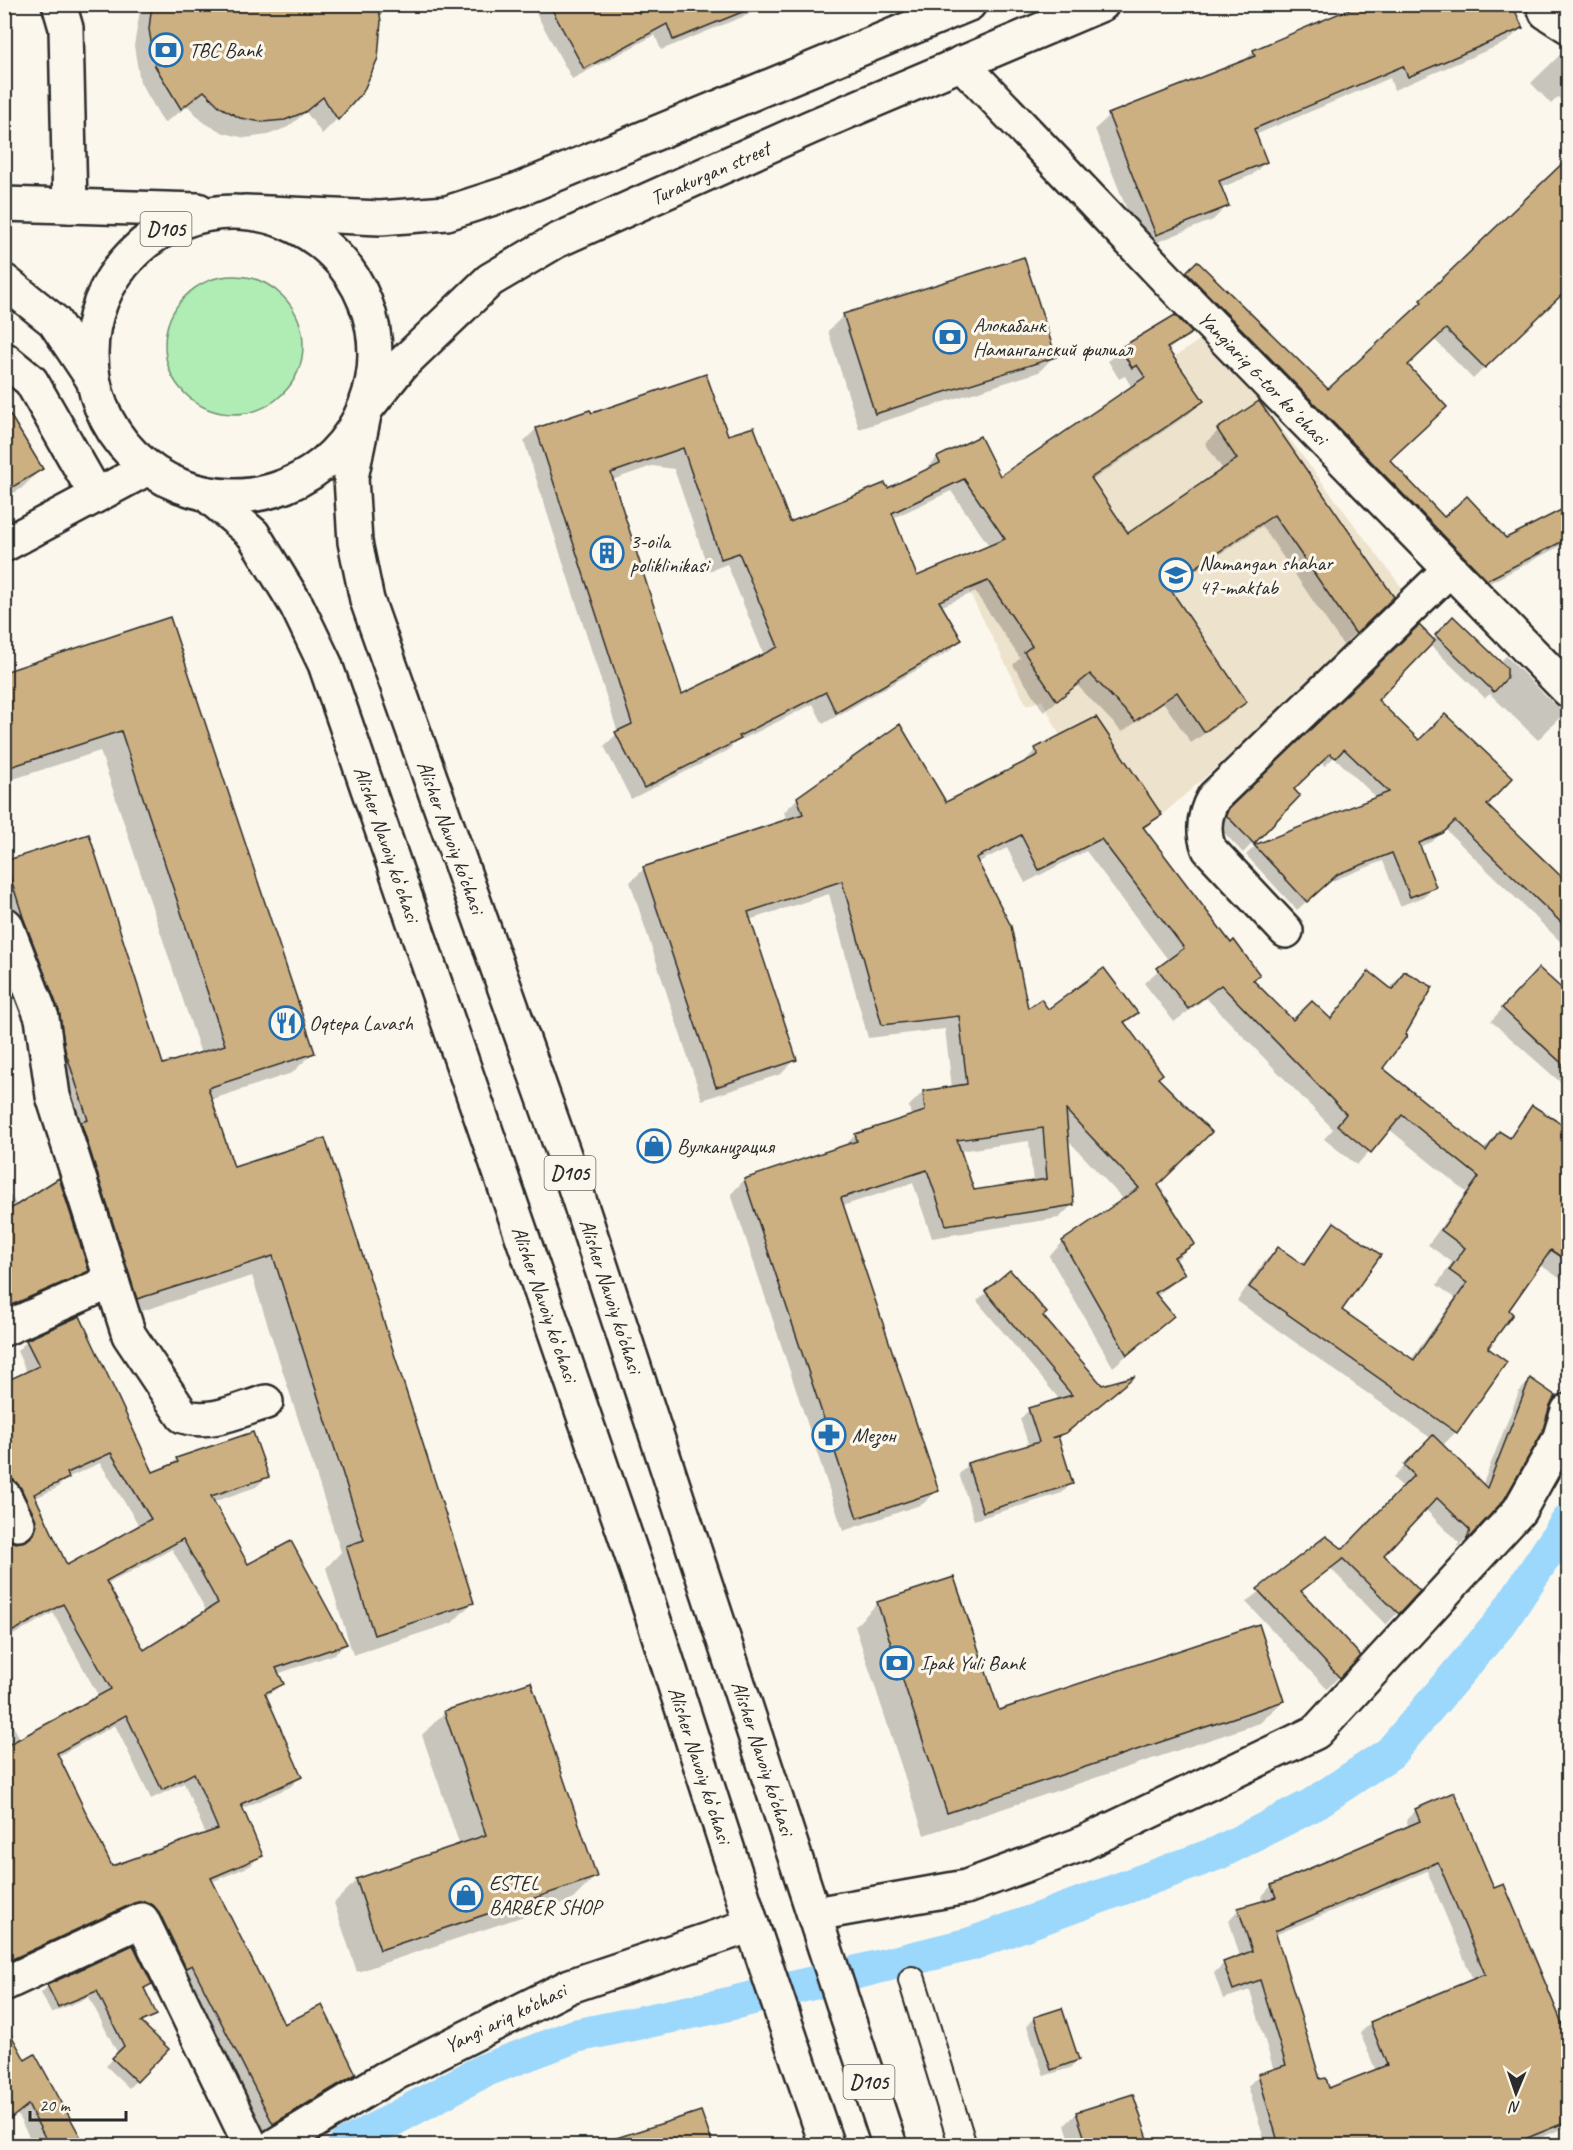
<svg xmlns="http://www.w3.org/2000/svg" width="1573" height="2150" viewBox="0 0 1573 2150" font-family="Caveat,sans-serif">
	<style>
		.built { fill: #ede2cc }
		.green { fill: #afedb4; stroke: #6d8c70; stroke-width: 1.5 }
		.shadow { fill: #0003; fill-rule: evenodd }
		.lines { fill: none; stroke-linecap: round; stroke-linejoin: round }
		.canal { stroke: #9cd7fc; stroke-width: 34 }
		.building { fill: #cdb082; stroke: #2b2b2b; stroke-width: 1.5; fill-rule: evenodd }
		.pedestrian-casing { stroke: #2b2b2b; stroke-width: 30 }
		.minor-casing { stroke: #2b2b2b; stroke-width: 38 }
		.tertiary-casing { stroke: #2b2b2b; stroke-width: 38 }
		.secondary-casing { stroke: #2b2b2b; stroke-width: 38 }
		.primary-casing { stroke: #2b2b2b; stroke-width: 38 }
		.pedestrian { stroke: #fbf7ec; stroke-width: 26 }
		.minor { stroke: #fbf7ec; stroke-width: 33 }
		.tertiary { stroke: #fbf7ec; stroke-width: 33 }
		.secondary { stroke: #fbf7ec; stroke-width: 33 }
		.primary { stroke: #fbf7ec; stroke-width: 33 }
		.labels { text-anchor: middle; stroke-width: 6; stroke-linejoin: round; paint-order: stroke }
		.shield { fill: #fbf7ec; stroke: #696865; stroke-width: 1.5 }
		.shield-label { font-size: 20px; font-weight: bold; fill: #2b2b2b }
		.poi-label { font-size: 21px; fill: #2b2b2b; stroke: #fbf7ec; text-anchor: start }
		.street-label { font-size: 21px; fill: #2b2b2b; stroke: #fbf7ec }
	</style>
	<rect width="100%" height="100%" fill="#fbf7ec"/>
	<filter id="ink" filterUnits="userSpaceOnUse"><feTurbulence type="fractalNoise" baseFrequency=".0167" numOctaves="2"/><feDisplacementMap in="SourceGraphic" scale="12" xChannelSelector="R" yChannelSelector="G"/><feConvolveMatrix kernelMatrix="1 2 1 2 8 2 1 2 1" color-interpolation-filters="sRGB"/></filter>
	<g filter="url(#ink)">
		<polygon class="built" points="1204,337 1260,400 1409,597 1162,815 1077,769 1042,700 1027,706 953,560 1004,538 974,494"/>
		<circle class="green" cx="234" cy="345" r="69"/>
		<g class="shadow">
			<polygon points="141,4 377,4 337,119 322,134 306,112 288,127 268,135 245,138 224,133 204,123 188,106 164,123 140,82 134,46"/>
			<polygon points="531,4 633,4 639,14 663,4 774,4 661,50 655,35 572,79"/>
			<polygon points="1521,28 1507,42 1394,90 1390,78 1255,135 1266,162 1252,175 1220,188 1227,206 1213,220 1142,248 1095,129 1109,116 1242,63 1254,51"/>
			<polygon points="1568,47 1568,108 1558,97 1551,104 1531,83"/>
			<polygon points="4,53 10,57 4,64"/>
			<polygon points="1568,159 1568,307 1558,296 1473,379 1434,339 1406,365 1389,460 1444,519 1506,540 1568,508 1568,542 1476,590 1176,285 1197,263 1328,391 1412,314 1421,301"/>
			<polygon points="844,315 1054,356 1039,372 859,429 828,331"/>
			<path d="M1175,317L1190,333L1167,351L1202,401L1190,413L1091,481L1127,535L1223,470L1205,443L1218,431L1259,403L1392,597L1343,645L1262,526L1168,589L1245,702L1233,714L1191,743L1164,703L1122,732L1077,685L1044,712L1013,665L1020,658L975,592L940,607L961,640L948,652L823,724L813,704L735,743L727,751L631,799L604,746L618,733L524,441L536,429L591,415L727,437L789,524L888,490L925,470L937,458L980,438L999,479L1132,388L1125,376L1119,379L1108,361L1121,349ZM652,466L674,469L709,571L727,564L764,655L682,696L612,480ZM951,491L990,547L917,578L893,518Z"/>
			<polygon points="4,408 41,469 22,488 4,499"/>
			<polygon points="1453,618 1499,663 1506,656 1554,704 1568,709 1538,740 1490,694 1485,698 1430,645 1375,700 1568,886 1568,949 1445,829 1432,842 1419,847 1434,886 1425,896 1400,906 1383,861 1327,883 1297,910 1246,855 1255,846 1377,798 1334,757 1325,766 1320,762 1292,790 1298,796 1243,853 1217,825 1230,809 1432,640"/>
			<polygon points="169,619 313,1053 292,1073 210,1100 233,1169 473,1602 452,1623 353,1655 326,1568 341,1552 252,1276 117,1319 4,944 6,863 162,1066 201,1054 100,751 4,782 4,673"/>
			<path d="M1036,749L1160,815L1143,830L1252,981L1293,1022L1329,1019L1369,973L1389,989L1405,972L1381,1068L1483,1150L1499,1133L1568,1176V1284L1539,1264L1506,1310L1486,1349L1456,1432L1442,1446L1482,1486L1519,1392L1530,1380L1549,1405L1503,1499L1457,1548L1459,1543L1425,1509L1381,1555L1418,1591L1386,1625L1331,1569L1300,1593L1359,1656L1327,1689L1246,1602L1326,1538L1342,1551L1403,1487L1393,1478L1432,1439L1237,1301L1264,1262L1278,1249L1302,1265L1334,1224L1339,1310L1411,1360L1455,1298L1437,1285L1452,1262L1428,1245L1466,1192L1389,1129L1357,1165L1324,1139L1333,1129L1206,998L1174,1022L1144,983L1169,961L1086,851L1025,883L1007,848L977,863L1027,1010L1136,1012L1124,1024L1156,1078V1185L1193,1244L1175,1261L1183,1274L1156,1297L1158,1329L1113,1367L1049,1256L1063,1242L1124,1200L1067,1139L1073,1204L1059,1218L932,1238L913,1183L842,1206L937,1490L923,1504L843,1531L731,1194L744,1180L843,1148L855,1135L911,1117L909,1106L923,1092L952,1088L945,1029L868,1038L829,894L749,920L795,1060L781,1074L702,1100L630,882L644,869L787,821L784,812L798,798L945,804L1023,764ZM1029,1141L1033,1183L973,1192L959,1151Z"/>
			<polygon points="1528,981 1568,997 1568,1089 1491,1021"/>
			<polygon points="4,1068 12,1080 4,1088"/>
			<polygon points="4,1186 17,1206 87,1270 77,1281 4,1313"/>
			<polygon points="1010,1272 1041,1316 1102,1387 1124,1384 1057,1440 1071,1484 1062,1493 974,1520 959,1474 968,1465 1029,1446 1020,1419 1029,1410 1060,1400 977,1301"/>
			<path d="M27,1341L152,1474L169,1467L177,1459L267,1477L256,1487L213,1502L248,1566L346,1644L335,1654L277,1674L282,1684L265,1697L300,1777L290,1787L241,1809L261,1855L250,1866L211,1882L284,2026L354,2074L344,2084L262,2133L149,1922L4,1968V1710L21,1740L99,1697L53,1613L4,1640V1538L16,1544L25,1542L27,1536L4,1491V1384L27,1373L17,1351ZM100,1463L140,1527L66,1567L35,1498L57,1488L67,1478ZM172,1549L207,1612L143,1652L106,1585ZM115,1725L151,1799L184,1783L206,1835L111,1868L57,1757Z"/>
			<polygon points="878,1603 998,1712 1283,1701 1260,1723 924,1835 855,1626"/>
			<polygon points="1568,1637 1568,1671 1559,1646"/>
			<polygon points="445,1712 595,1877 572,1900 357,1972 334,1903 356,1881 460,1846 422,1735"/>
			<path d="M1416,1810L1493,1890L1565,2035L1568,2034V2126L1522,2146H1266L1248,2086L1259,2075L1274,2071L1250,1990L1223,1999L1214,1973L1224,1963L1240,1957L1229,1920L1239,1909L1263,1902L1261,1897L1271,1886L1409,1827L1406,1820ZM1427,1871L1473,1980L1371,2023L1360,2033L1376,2071L1328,2090L1319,2081L1275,1935Z"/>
			<polygon points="150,1984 143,1991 155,2014 141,2025 167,2049 129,2088 106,2066 118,2054 89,1997 51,2013 41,1993 48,1986"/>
			<polygon points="1035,2018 1078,2060 1070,2068 1044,2076 1027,2026"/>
			<polygon points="4,2025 25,2062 34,2056 83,2146 34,2146 17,2114 4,2124"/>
			<polygon points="1132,2096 1148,2146 1072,2146 1065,2125 1077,2113"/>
			<polygon points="700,2112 711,2146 625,2146 637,2133"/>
		</g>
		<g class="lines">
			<polyline class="canal" points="344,2146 483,2071 575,2036 720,2006 971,1944 1218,1853 1312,1805 1390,1753 1501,1622 1568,1521"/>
		</g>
		<g class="building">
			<polygon points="152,4 378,4 381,21 378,58 363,92 338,120 323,97 305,112 285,120 262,122 240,118 220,107 204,91 181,109 155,66 149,29"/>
			<polygon points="549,4 635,4 639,13 659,4 757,6 673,40 667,24 584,69"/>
			<polygon points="1361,4 1512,4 1523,28 1408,77 1403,66 1254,129 1267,162 1219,181 1229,206 1156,235 1108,114 1255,56 1253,50"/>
			<polygon points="1569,157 1569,288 1485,368 1446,329 1408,365 1447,407 1390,460 1444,517 1467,496 1506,538 1569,506 1569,538 1487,580 1186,272 1197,261 1328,389 1422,302 1420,300"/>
			<polygon points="1024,257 1056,357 875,414 843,314"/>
			<path d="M1175,315L1192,333L1167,348L1204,401L1091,478L1128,533L1237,459L1217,429L1259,401L1394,597L1356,634L1274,515L1168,586L1247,702L1204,732L1177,692L1135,721L1090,674L1057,701L1024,652L1032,646L988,581L939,601L962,640L836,713L826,692L739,736L741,739L644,788L615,732L632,724L536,428L590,410L592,413L706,374L728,435L754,427L790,522L885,483L888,488L940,463L937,457L980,436L1000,476L1145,377L1137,365L1132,368L1120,348ZM683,448L721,559L739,553L778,647L682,694L611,473ZM964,479L1005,539L917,576L892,513Z"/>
			<polygon points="4,405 43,469 4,492"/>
			<polygon points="1453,616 1507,668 1507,678 1494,692 1435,635"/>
			<polygon points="170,617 315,1053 208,1088 234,1167 325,1138 474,1603 374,1635 346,1546 364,1540 273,1256 137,1299 81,1122 88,1120 65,1050 59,1011 23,917 5,861 89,834 163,1064 225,1045 121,731 4,769 4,672"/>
			<polygon points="1419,625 1435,641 1378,700 1419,740 1445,714 1513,778 1487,805 1569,884 1569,930 1455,821 1443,833 1419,843 1436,887 1410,897 1392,853 1338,874 1307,902 1254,845 1389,792 1344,749 1336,758 1330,754 1294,789 1300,796 1254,844 1226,815 1229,808"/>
			<path d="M1096,717L1162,815L1143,827L1231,943L1234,940L1260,975L1253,980L1293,1020L1312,1001L1331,1019L1369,971L1393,990L1404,971L1433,987L1405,1035L1407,1036L1383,1068L1486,1151L1499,1131L1510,1138L1532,1105L1569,1129V1262L1551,1250L1509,1310L1513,1314L1488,1348L1507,1362L1457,1433L1249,1287L1278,1247L1304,1265L1334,1222L1381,1255L1342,1310L1414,1360L1467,1283L1449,1270L1465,1248L1441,1230L1479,1177L1402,1115L1371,1153L1337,1125L1346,1114L1221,985L1188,1009L1157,968L1184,948L1101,839L1039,870L1021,835L976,858L1011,926L1028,1008L1041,999L1048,1009L1104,968L1138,1013L1124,1022L1163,1074L1158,1078L1212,1132L1158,1185L1195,1244L1174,1257L1185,1274L1155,1293L1174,1316L1127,1355L1062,1241L1139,1188L1066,1110L1074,1205L946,1225L927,1170L841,1198L939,1491L857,1518L744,1179L857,1141L855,1134L925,1111L923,1091L967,1084L959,1016L882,1025L842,881L748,912L797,1060L716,1087L643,867L803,814L797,797L900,724L946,802L1038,755L1035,748ZM1043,1128L1047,1179L974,1190L957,1140Z"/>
			<polygon points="1539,968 1569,995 1569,1070 1502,1008"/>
			<polygon points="59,1178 89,1271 7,1307 4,1301 4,1213"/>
			<polygon points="1010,1270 1047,1313 1043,1316 1102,1385 1135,1376 1066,1433 1051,1438 1058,1436 1073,1484 983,1512 967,1463 1039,1442 1028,1408 1072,1395 985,1291"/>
			<path d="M80,1316L153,1472L178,1462L176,1458L253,1432L269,1477L211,1496L248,1564L291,1541L347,1644L276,1668L284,1684L265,1693L302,1777L241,1804L263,1856L211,1878L284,2024L322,2005L356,2074L273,2124L192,1965L186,1968L159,1912L152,1904L143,1901L134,1903L4,1963V1747L111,1689L63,1604L4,1636V1536L16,1543L26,1541L34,1534L37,1525L21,1488L14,1480L4,1477V1382L39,1366L26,1340ZM111,1453L151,1519L67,1565L34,1494L69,1478L67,1473ZM183,1539L218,1603L144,1650L106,1581ZM126,1715L162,1790L194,1773L218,1829L112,1866L57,1753Z"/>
			<polygon points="1530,1378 1556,1396 1550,1405 1542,1433 1504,1500 1466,1541 1470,1530 1437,1498 1384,1555 1420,1591 1399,1614 1343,1559 1301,1591 1361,1656 1340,1678 1257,1589 1326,1536 1343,1549 1414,1475 1404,1465 1433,1435 1487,1488"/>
			<polygon points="954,1577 999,1710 1259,1624 1284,1701 947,1813 877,1602"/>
			<polygon points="531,1682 597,1877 380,1950 356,1879 486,1835 444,1711"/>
			<path d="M1454,1792L1494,1888L1504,1884L1569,2040V2121L1510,2145H1279L1258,2074L1286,2065L1260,1980L1233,1990L1223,1962L1252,1951L1238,1908L1276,1897L1271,1885L1420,1821L1415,1809ZM1438,1862L1485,1974L1370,2022L1387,2065L1329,2088L1326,2078L1320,2079L1275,1931Z"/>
			<polygon points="133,1945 152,1984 144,1988 157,2015 141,2022 169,2049 137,2082 112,2058 124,2046 97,1991 58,2007 47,1985"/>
			<polygon points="1062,2008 1079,2060 1051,2070 1034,2017"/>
			<polygon points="4,2022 25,2060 35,2054 85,2145 49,2145 28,2105 4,2124"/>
			<polygon points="1133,2094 1150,2145 1087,2145 1076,2112"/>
			<polygon points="701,2111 713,2145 611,2145 610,2140"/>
		</g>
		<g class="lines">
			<g class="pedestrian-casing">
				<polyline id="pedestrian" points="912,1980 963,2146"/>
			</g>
			<g class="minor-casing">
				<g id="minor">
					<polyline points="59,4 66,28 70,206"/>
					<polyline points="1543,4 1546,12 1568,26"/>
					<polyline points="961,63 1180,293 1568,690"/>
					<polyline points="4,359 31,381 96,495"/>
					<path d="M4,926L6,925L42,1018L53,1096L129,1335L183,1416C211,1425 239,1410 266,1402"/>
					<path d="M1286,931L1209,849C1202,831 1204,814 1214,797L1449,570"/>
					<polyline points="4,1329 112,1281"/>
					<polyline points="4,1496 18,1524"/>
					<polyline points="815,1914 966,1887 1079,1845 1316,1732 1519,1511 1559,1440 1568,1411"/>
					<polyline points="4,1984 142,1920 251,2146"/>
					<polyline points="274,2146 384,2079 570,1986 752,1925"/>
				</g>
			</g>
			<g class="tertiary-casing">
				<polyline id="tertiary" points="4,545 148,468"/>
			</g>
			<g class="secondary-casing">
				<g id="secondary">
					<polyline points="245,212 380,218 447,213 518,190 969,4"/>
					<polyline points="365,410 402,364 490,280 556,241 811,127 1102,4"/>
				</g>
			</g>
			<g class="primary-casing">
				<g id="primary">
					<polyline points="4,204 198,210"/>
					<circle cx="233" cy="354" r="142"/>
					<polyline points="4,281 54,321 92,378"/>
					<polyline points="365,410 351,478 355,542 367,600 568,1166 890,2146"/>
					<polyline points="206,494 253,534 297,606 325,664 647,1599 752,1925 827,2146"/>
				</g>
			</g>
			<use href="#pedestrian" class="pedestrian"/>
			<use href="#minor" class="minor"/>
			<use href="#tertiary" class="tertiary"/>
			<use href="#secondary" class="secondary"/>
			<use href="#primary" class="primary"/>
		</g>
	</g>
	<defs>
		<g id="bank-ring" transform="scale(1.725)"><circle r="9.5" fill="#fbf7ec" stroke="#1f6fb2" stroke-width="1.5"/><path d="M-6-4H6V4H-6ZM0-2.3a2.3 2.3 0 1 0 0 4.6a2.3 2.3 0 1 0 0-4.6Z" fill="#1f6fb2"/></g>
		<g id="building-ring" transform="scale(1.725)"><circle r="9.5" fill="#fbf7ec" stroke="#1f6fb2" stroke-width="1.5"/><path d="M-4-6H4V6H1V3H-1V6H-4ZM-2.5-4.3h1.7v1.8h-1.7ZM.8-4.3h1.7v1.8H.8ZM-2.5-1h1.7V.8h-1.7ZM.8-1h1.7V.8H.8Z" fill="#1f6fb2"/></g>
		<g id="school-ring" transform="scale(1.725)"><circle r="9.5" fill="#fbf7ec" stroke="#1f6fb2" stroke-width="1.5"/><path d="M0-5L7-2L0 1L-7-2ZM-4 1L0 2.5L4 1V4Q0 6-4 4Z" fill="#1f6fb2"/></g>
		<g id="restaurant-ring" transform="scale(1.725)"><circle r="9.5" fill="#fbf7ec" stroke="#1f6fb2" stroke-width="1.5"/><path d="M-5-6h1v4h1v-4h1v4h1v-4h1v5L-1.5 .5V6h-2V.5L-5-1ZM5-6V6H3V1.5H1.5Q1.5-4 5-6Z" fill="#1f6fb2"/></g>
		<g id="shop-ring" transform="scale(1.725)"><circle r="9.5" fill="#fbf7ec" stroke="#1f6fb2" stroke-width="1.5"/><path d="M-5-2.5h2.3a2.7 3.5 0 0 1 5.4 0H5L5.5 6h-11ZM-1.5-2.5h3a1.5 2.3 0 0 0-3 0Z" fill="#1f6fb2"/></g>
		<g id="pharmacy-ring" transform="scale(1.725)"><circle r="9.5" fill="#fbf7ec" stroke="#1f6fb2" stroke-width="1.5"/><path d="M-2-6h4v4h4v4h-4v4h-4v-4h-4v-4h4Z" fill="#1f6fb2"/></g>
	</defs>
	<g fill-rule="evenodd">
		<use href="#bank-ring" x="166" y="50"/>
		<use href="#bank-ring" x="950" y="337"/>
		<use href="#building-ring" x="607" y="553"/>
		<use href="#school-ring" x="1176" y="575"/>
		<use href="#restaurant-ring" x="286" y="1023"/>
		<use href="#shop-ring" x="654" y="1146"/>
		<use href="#pharmacy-ring" x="829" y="1435"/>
		<use href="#bank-ring" x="897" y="1663"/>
		<use href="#shop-ring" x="466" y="1895"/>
	</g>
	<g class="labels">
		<g class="shield">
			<rect x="140.5" y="212" width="51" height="34" rx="4.5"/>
			<rect x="544.5" y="1156" width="51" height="34" rx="4.5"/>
			<rect x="843.5" y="2065" width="51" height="34" rx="4.5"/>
		</g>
		<g class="shield-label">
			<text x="166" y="236">D105</text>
			<text x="570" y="1180">D105</text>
			<text x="869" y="2089">D105</text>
		</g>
		<g class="poi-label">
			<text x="189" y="57">TBC Bank</text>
			<text x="973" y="332">Алокабанк<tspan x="973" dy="24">Наманганский филиал</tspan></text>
			<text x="630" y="548">3-oila<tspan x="630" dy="24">poliklinikasi</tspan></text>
			<text x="1199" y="570">Namangan shahar<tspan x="1199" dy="24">47-maktab</tspan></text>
			<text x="309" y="1030">Oqtepa Lavash</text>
			<text x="677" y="1153">Вулканизация</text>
			<text x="852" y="1442">Мезон</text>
			<text x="920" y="1670">Ipak Yuli Bank</text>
			<text x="489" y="1890">ESTEL<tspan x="489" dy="24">BARBER SHOP</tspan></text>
		</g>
		<g class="street-label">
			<text transform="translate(710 173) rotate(-24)" y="7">Turakurgan street</text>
			<text transform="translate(1263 378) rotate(46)" y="7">Yangiаriq 6-tor koʼchasi</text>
			<text transform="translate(451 837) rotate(70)" y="7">Alisher Navoiy ko'chasi</text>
			<text transform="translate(387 844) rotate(71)" y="7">Alisher Navoiy koʻchasi</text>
			<text transform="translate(611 1296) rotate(72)" y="7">Alisher Navoiy ko'chasi</text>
			<text transform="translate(545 1304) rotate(71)" y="7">Alisher Navoiy koʻchasi</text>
			<text transform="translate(763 1758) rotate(72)" y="7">Alisher Navoiy ko'chasi</text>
			<text transform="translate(700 1765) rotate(72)" y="7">Alisher Navoiy koʻchasi</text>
			<text transform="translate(505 2018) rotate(-26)" y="7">Yangi ariq ko‘chasi</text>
		</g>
	</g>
	<rect width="1573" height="2150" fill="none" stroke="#fbf7ec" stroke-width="24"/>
	<rect x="12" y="12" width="1549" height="2126" fill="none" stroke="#2b2b2b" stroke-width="2" filter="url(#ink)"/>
	<g transform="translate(1516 2093) rotate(182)" stroke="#fbf7ec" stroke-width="4.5" paint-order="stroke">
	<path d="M0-4.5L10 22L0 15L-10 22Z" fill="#2b2b2b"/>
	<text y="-9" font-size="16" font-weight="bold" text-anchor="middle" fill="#2b2b2b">N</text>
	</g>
	<path d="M30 2111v9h96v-9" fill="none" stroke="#2b2b2b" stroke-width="3"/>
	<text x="39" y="2111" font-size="18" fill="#2b2b2b" stroke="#fbf7ec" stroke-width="4.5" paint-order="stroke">20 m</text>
</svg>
